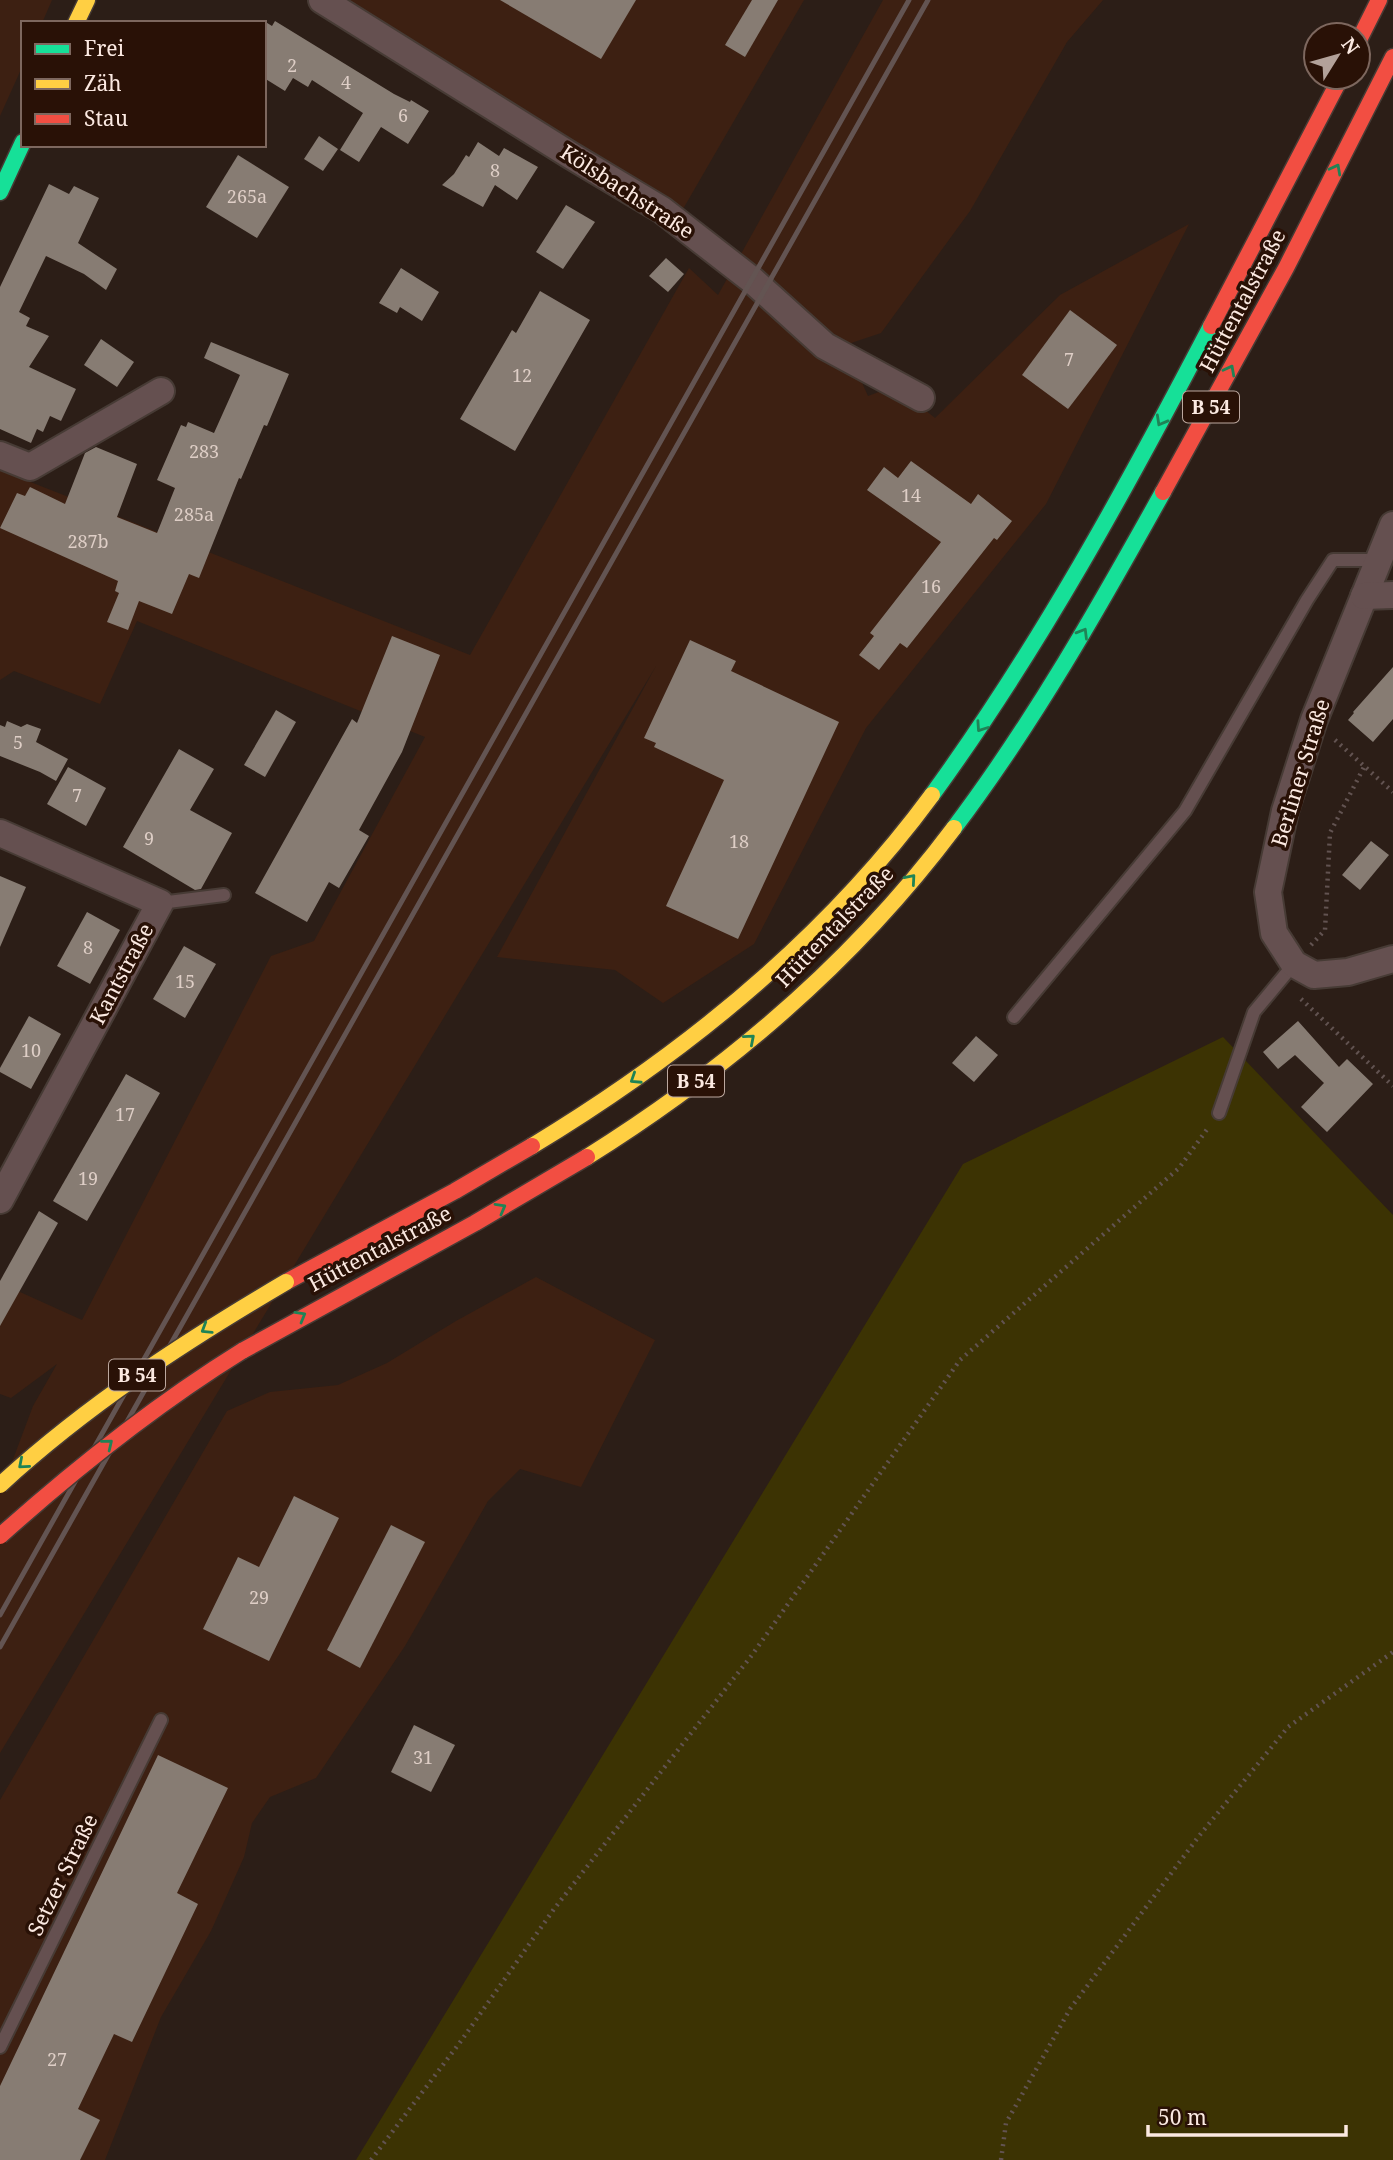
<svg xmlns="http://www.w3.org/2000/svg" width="1393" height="2160" viewBox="0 0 1393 2160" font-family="'Noto Serif',serif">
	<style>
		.built { fill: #3d2012 }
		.green { fill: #3c3303 }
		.building { fill: #877c73 }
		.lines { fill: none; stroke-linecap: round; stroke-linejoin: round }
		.lane-casing { stroke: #473b35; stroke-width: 16 }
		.street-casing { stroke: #473b35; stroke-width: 30 }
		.fast-casing { stroke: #473b35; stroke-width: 19 }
		.slow-casing { stroke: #473b35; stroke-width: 19 }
		.jam-casing { stroke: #473b35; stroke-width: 19 }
		.path { stroke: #625351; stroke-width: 4.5; stroke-dasharray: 2 5; stroke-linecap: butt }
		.lane { stroke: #655050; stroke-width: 12 }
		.street { stroke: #655050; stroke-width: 26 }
		.fast { stroke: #16e098; stroke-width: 16 }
		.slow { stroke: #ffcf43; stroke-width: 16 }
		.jam { stroke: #f24e42; stroke-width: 16 }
		.rail { stroke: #635452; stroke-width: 5 }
		.slow-bridge-casing { stroke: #473b35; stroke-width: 19; stroke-linecap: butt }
		.jam-bridge-casing { stroke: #473b35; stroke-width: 19; stroke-linecap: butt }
		.slow-bridge { stroke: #ffcf43; stroke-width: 16 }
		.jam-bridge { stroke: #f24e42; stroke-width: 16 }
		.oneway { stroke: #1f8356 }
		.labels { text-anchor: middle; stroke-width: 7; stroke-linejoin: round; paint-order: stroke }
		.number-label { font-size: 18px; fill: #decec6 }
		.shield { fill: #291106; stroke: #bca89f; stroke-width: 2 }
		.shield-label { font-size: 19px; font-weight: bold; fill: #fbe9e1 }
		.street-label { font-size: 21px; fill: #fbe9e1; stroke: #291106 }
	</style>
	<rect width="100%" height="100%" fill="#2c1e17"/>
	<g class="built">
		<polygon points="0,0 52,0 42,23 23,23 23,65 0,116"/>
		<polygon points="342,0 804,0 683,209"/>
		<polygon points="883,0 1103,0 1067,42 970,211 881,333 845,345 868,396 895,386 935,418 1060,295 1189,224 1046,504 866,728 754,944 663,1003 615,970 497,957 656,666 0,1753 0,1494 33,1406 57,1364 11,1398 0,1394 0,1283 82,1320 271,956 314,941 425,737 137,621 100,704 14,671 0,680 0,470 470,655 689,268 718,295"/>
		<polygon points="536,1277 655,1340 581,1487 520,1469 488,1501 405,1646 316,1778 270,1797 252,1823 244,1857 211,1931 161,2017 105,2160 0,2160 0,1800 227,1411 270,1392 338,1385 387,1363 456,1321"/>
	</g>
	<polygon class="green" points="1223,1037 1393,1215 1393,2160 356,2160 963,1164"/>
	<g class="building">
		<polygon points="500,0 636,0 601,59"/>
		<polygon points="752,0 778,0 745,57 725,45"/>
		<polygon points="264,21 272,26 275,21 394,94 410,102 411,100 429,111 408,144 381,127 359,162 340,150 363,113 312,80 308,87 293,78 285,91 264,78"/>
		<polygon points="319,136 338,149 323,171 304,159"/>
		<polygon points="478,142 499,156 504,148 538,167 517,200 495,185 483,207 442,185 454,174 466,155 469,157"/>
		<polygon points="238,155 289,187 257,238 206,207"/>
		<polygon points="49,184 69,194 74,186 99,198 78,243 117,269 106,290 84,274 46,256 19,312 30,318 26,326 49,336 29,367 76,389 61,421 50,416 43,432 37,429 31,443 0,429 0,287"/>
		<polygon points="566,205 595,222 563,269 536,252"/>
		<polygon points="666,258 684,274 668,292 649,276"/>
		<polygon points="401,268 439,292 422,321 400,307 397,313 379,303"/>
		<polygon points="540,291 590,320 515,451 460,419 512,330 516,333"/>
		<polygon points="1070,310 1117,345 1068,409 1022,375"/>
		<polygon points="101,339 134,362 117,387 84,365"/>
		<polygon points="211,342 289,374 267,426 264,425 241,479 239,478 199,578 189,574 172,614 139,601 128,630 107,622 119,593 115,591 118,581 0,528 17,493 25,496 30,487 65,504 85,453 96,447 137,464 117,517 157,533 175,488 157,480 181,425 186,427 188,422 214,433 240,375 204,358"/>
		<polygon points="911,461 971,504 978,494 1012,521 997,540 994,538 907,648 900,643 879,670 859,655 874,636 870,633 941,542 867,490 884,467 898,478"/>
		<polygon points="392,636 440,655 402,752 359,830 369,836 339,888 329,882 307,922 255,893 352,719 357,723"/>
		<polygon points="690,640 736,661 731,671 839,722 738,939 666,906 724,780 654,747 656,743 644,738"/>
		<polygon points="1393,667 1393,719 1373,742 1348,720 1354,713 1353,712"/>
		<polygon points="276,710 296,722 265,777 244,765"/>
		<polygon points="7,721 21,727 27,724 41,729 36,742 68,759 56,781 40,772 0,756 0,725 5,727"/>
		<polygon points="179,749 214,769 190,810 232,833 201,889 195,890 123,847"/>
		<polygon points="68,767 106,788 86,826 47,804"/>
		<polygon points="1371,841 1389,855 1360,890 1342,875"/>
		<polygon points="0,876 26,887 0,947"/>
		<polygon points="87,912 120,930 90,984 57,966"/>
		<polygon points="184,946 216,964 185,1018 153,999"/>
		<polygon points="29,1016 61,1034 31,1089 0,1072 0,1068"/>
		<polygon points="1298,1021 1339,1067 1347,1059 1373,1084 1327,1132 1301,1107 1324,1083 1295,1055 1278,1069 1263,1052"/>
		<polygon points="976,1036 998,1055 974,1082 952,1063"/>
		<polygon points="126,1074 160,1093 87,1221 53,1201"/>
		<polygon points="39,1211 58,1223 0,1326 0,1281"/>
		<polygon points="294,1496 339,1518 269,1661 203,1629 238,1557 259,1567"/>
		<polygon points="391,1525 425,1542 360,1668 327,1650"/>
		<polygon points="414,1725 455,1745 431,1792 391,1772"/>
		<polygon points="158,1755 228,1788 177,1893 198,1904 132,2042 114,2034 78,2109 100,2120 80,2160 0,2160 0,2086"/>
	</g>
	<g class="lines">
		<g class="lane-casing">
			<g id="lane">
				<polyline points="160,903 224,895"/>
				<polyline points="1014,1017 1185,811 1307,600 1333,560 1379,560"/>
				<polyline points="1219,1113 1254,1012 1294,964"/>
				<polyline points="0,2047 161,1720"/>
			</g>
		</g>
		<g class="street-casing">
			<g id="street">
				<polyline points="322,0 570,155 662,210 752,280 825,346 921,398"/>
				<polyline points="0,455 30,467 161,391"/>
				<polyline points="1393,525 1314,720 1285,811 1268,892 1274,933 1294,964 1314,975 1348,972 1393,959"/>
				<polyline points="1364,596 1393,595"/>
				<polyline points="0,833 160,903 0,1200"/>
			</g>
		</g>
		<g class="fast-casing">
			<g id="fast">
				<polyline points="0,192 23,142"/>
				<path d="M932,795C1039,648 1127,487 1211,326"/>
				<path d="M954,828C1034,722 1099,607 1163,492"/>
			</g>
		</g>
		<g class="slow-casing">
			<g id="slow">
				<polyline points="76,23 87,0"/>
				<path d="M532,1146C684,1054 826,939 932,795"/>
				<path d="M587,1157C726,1070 855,960 954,828"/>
			</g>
		</g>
		<g class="jam-casing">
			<g id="jam">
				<polyline points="1358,42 1379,0"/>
				<polyline points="1211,326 1341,77"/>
				<polyline points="1163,492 1286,268 1393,57"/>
				<polyline points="286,1282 455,1191 532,1146"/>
				<polyline points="242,1351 475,1223 587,1157"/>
			</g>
		</g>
		<g class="path">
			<polyline points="1335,740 1393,792"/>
			<polyline points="1311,945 1325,930 1330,833 1364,767"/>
			<polyline points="1301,999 1393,1086"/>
			<polyline points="371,2160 461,2041 554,1909 752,1655 960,1360 1179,1168 1208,1128"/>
			<polyline points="1001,2160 1006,2123 1070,2009 1199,1836 1288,1727 1393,1652"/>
		</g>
		<use href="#lane" class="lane"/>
		<use href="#street" class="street"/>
		<use href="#fast" class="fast"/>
		<use href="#slow" class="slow"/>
		<use href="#jam" class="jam"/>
		<g class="rail">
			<polyline points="0,1615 909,0"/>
			<polyline points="0,1647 928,0"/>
		</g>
		<g class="slow-bridge-casing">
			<path id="slow-bridge" d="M0,1485C87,1405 184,1342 286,1282"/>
		</g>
		<g class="jam-bridge-casing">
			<path id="jam-bridge" d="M0,1536C76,1468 155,1405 242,1351"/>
		</g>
		<use href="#slow-bridge" class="slow-bridge"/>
		<use href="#jam-bridge" class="jam-bridge"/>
	</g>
	<defs><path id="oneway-chevron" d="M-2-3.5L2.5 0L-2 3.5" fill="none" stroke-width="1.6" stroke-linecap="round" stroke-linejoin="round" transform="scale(1.75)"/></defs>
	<g class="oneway">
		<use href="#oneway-chevron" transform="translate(1336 169) rotate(-62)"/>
		<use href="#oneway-chevron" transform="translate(1230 370) rotate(-62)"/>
		<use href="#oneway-chevron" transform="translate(1161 421) rotate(119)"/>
		<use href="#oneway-chevron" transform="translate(1083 633) rotate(-59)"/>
		<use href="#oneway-chevron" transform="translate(981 727) rotate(124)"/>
		<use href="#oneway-chevron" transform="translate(911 879) rotate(-49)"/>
		<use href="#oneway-chevron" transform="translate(750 1039) rotate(-41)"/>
		<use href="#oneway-chevron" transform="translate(635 1079) rotate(147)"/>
		<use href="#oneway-chevron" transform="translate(501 1208) rotate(-29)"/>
		<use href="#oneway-chevron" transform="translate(301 1316) rotate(-30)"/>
		<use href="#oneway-chevron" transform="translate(206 1329) rotate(148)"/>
		<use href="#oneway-chevron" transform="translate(108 1444) rotate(-39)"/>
		<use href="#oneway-chevron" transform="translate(23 1464) rotate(139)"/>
	</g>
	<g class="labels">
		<g class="number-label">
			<text x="292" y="72">2</text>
			<text x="346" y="89">4</text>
			<text x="403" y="122">6</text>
			<text x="495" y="177">8</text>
			<text x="247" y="203">265a</text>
			<text x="1069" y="366">7</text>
			<text x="522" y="382">12</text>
			<text x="204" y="458">283</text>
			<text x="911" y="502">14</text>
			<text x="194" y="521">285a</text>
			<text x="88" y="548">287b</text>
			<text x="931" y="593">16</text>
			<text x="18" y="749">5</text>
			<text x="77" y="802">7</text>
			<text x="149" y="845">9</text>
			<text x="739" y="848">18</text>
			<text x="88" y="954">8</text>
			<text x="185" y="988">15</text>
			<text x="31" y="1057">10</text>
			<text x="125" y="1121">17</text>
			<text x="88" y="1185">19</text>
			<text x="259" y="1604">29</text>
			<text x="423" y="1764">31</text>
			<text x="57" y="2066">27</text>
		</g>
		<g class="shield">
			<rect x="1183" y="391.5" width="56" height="31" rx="5"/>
			<rect x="668" y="1065.5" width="56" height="31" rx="5"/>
			<rect x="109" y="1359.5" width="56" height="31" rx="5"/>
		</g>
		<g class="shield-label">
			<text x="1211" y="414">B 54</text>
			<text x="696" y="1088">B 54</text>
			<text x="137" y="1382">B 54</text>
		</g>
		<g class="street-label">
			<text transform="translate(627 192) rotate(33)" y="7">Kölsbachstraße</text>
			<text transform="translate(1243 301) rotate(-62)" y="7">Hüttentalstraße</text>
			<text transform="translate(1301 773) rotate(-73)" y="7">Berliner Straße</text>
			<text transform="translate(835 927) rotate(-46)" y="7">Hüttentalstraße</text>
			<text transform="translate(122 974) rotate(-62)" y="7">Kantstraße</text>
			<text transform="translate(380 1249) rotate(-28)" y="7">Hüttentalstraße</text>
			<text transform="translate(63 1875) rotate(-64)" y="7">Setzer Straße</text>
		</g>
	</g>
	<rect x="21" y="21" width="245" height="126" fill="#291106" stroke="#7d675e" stroke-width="2"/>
	<rect x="35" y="44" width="35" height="10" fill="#16e098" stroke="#7d675e" stroke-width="2"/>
	<text x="84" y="56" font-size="21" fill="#fbe9e1">Frei</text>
	<rect x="35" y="79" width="35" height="10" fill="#ffcf43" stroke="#7d675e" stroke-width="2"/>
	<text x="84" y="91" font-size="21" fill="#fbe9e1">Zäh</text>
	<rect x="35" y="114" width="35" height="10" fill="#f24e42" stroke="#7d675e" stroke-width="2"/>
	<text x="84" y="126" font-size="21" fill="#fbe9e1">Stau</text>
	<g transform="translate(1337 56) rotate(53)"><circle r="33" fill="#291106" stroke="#7d675e" stroke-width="2"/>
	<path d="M0-5L12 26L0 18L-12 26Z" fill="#b3a29a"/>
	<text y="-10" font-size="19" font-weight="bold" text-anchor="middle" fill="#fbe9e1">N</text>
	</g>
	<path d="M1148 2125v10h198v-10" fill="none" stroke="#fbe9e1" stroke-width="3.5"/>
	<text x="1158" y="2125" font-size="21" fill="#fbe9e1" stroke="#291106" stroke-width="5" paint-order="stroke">50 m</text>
</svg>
